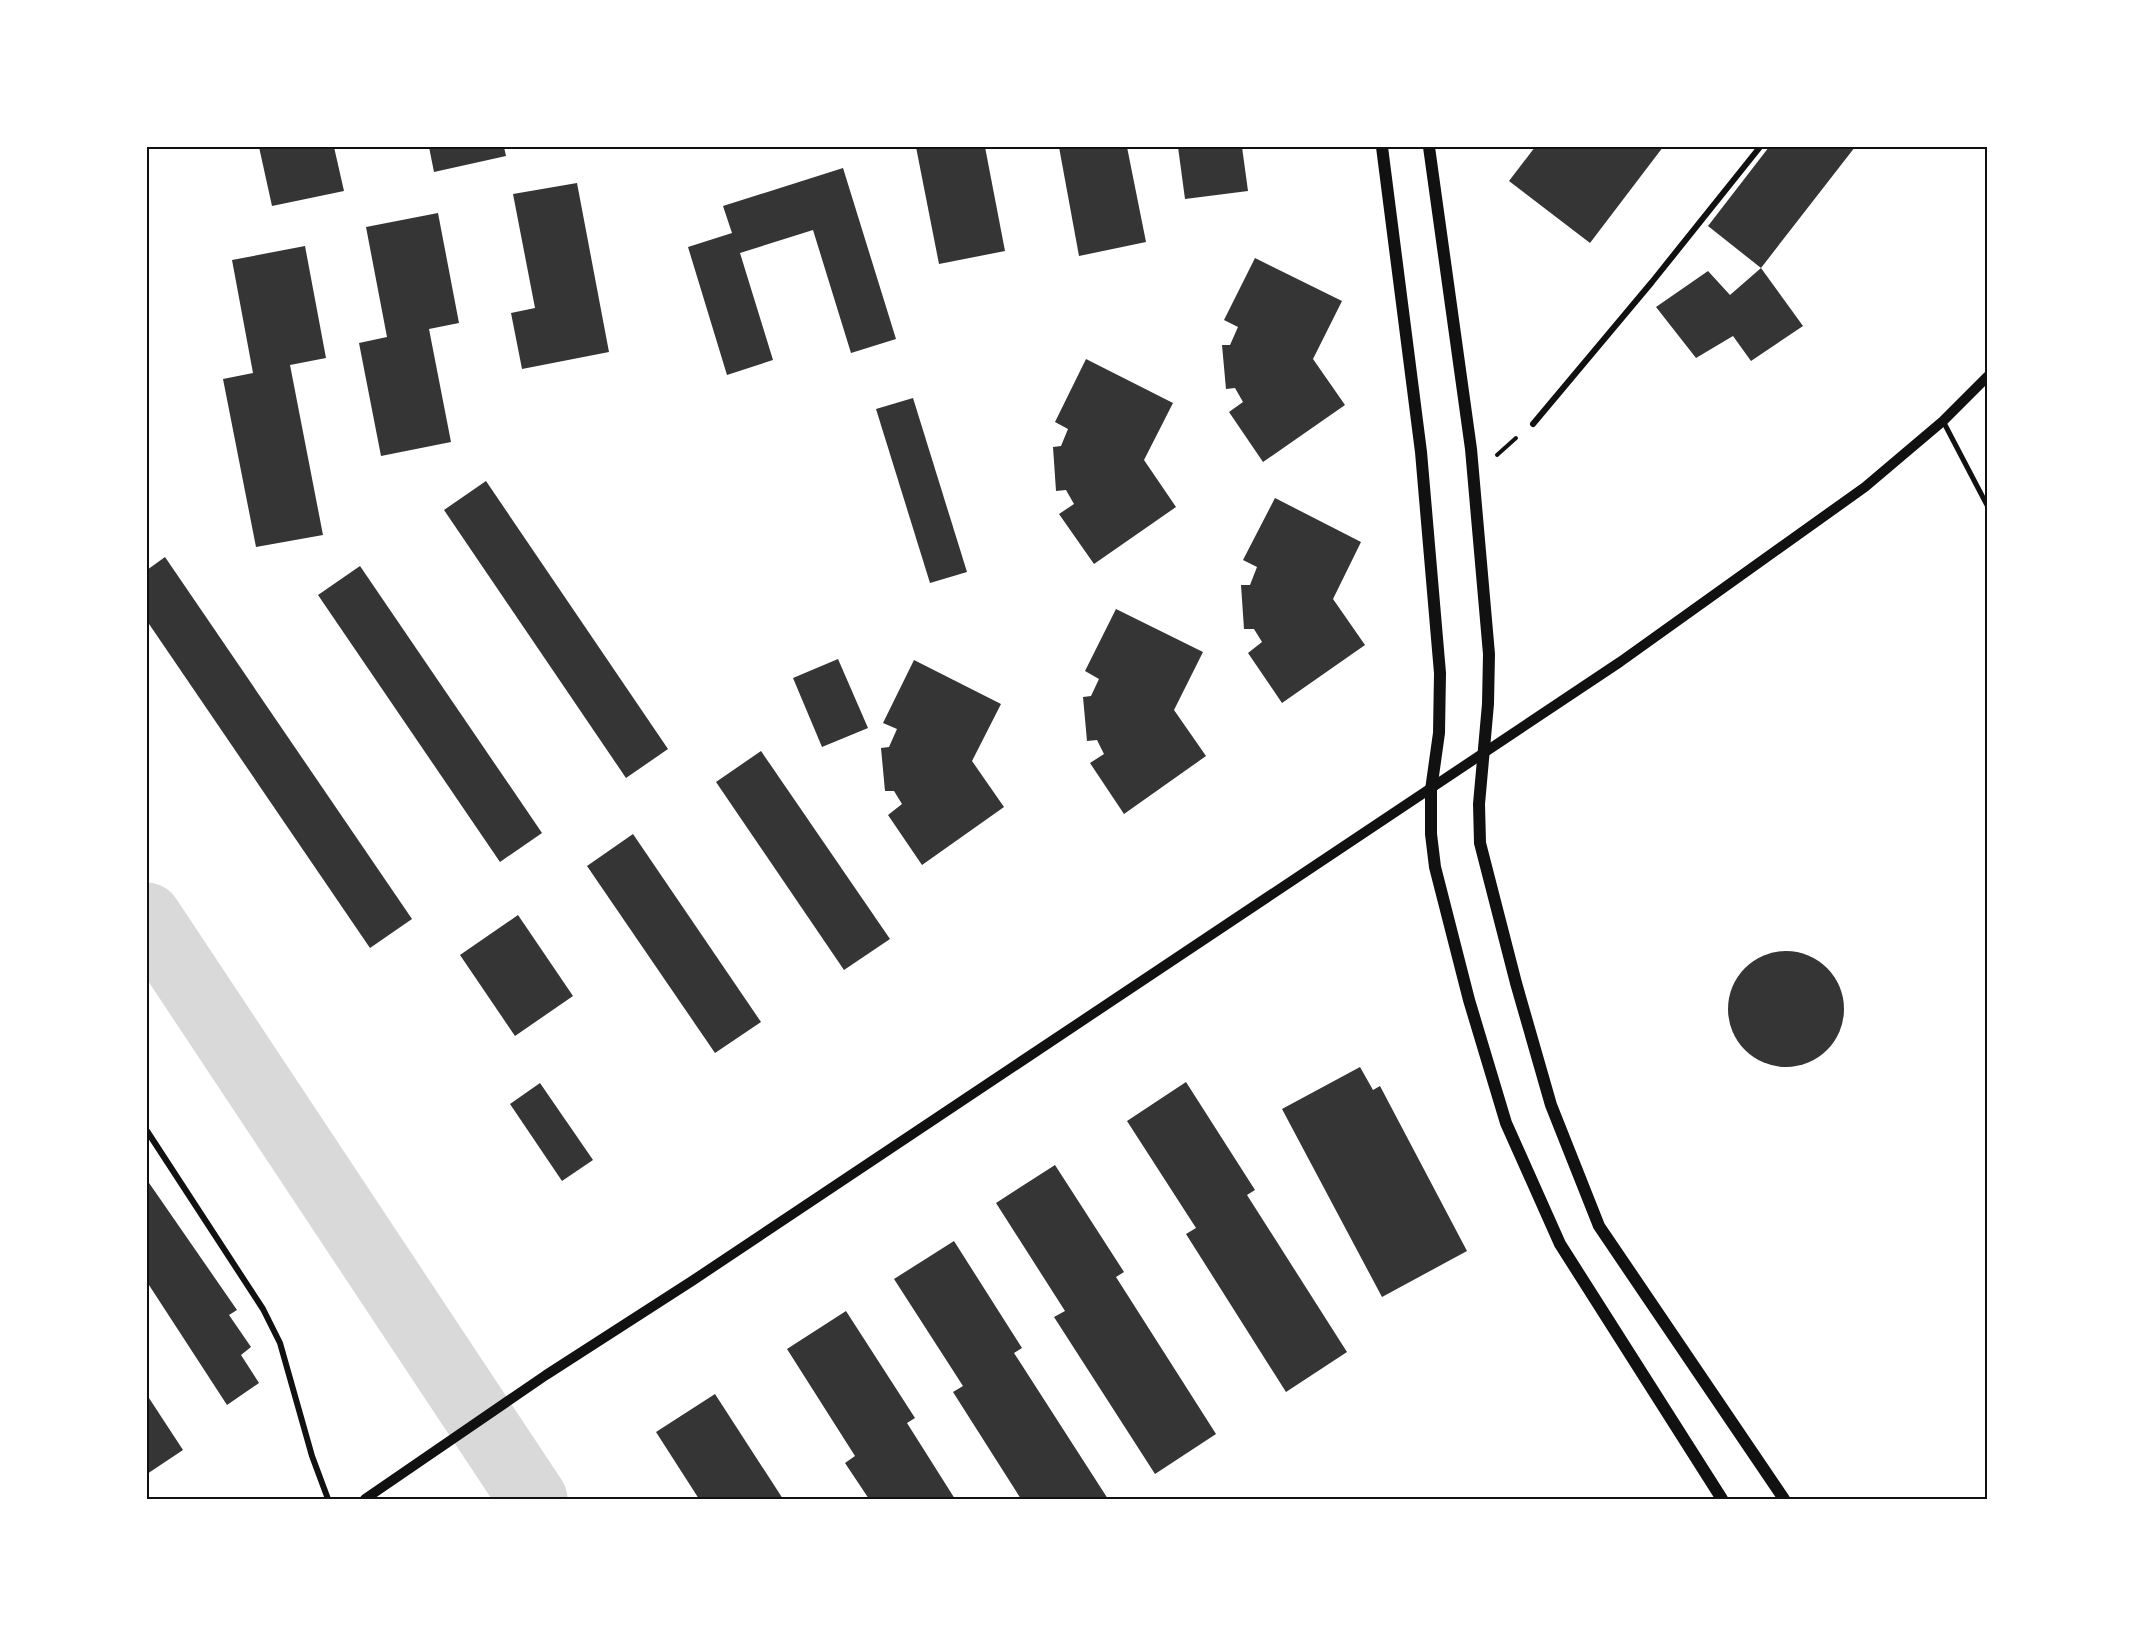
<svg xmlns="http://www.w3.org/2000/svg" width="2135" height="1646" viewBox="0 0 2135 1646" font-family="'Varela Round',sans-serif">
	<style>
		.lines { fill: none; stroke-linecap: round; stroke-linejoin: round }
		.river { stroke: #d9d9d9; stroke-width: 69 }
		.building { fill: #353535 }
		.path { stroke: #111; stroke-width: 4 }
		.pedestrian { stroke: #111; stroke-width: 5 }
		.minor { stroke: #111; stroke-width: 6 }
		.tertiary { stroke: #111; stroke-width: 10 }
		.secondary { stroke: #111; stroke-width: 12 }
		.neatline { fill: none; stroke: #111; stroke-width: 2 }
	</style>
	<rect width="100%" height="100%" fill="#fff"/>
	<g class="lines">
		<polyline class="river" points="147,917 533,1499"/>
	</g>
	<g class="building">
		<polygon points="259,147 334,147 344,191 272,206"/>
		<polygon points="429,147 504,147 506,156 434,172"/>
		<polygon points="916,147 985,147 1005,251 939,264"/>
		<polygon points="1059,147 1127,147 1146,242 1079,256"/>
		<polygon points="1178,147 1242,147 1248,191 1185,199"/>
		<polygon points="1535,147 1663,147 1590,243 1509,181"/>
		<polygon points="1769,147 1855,147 1761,268 1708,226"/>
		<polygon points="843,168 896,339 851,353 813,230 740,253 773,360 727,375 688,247 732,233 723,206"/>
		<polygon points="577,183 609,352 522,369 511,313 535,308 513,194"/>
		<polygon points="438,213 459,323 429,329 451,442 381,456 359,343 387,337 366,227"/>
		<polygon points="305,246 326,358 290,365 323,535 256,547 223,379 253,373 232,260"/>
		<polygon points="1255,258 1342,301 1313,359 1345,405 1263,462 1229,412 1243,402 1235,388 1226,389 1222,345 1230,345 1238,327 1224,320"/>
		<polygon points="1761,268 1803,326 1751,361 1733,336 1696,358 1656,307 1708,271 1730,295"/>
		<polygon points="1086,359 1173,403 1144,460 1176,507 1094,564 1059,514 1074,504 1066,490 1056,491 1053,447 1061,446 1068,429 1055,422"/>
		<polygon points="913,398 967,572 930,583 876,409"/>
		<polygon points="486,481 668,749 626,778 444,510"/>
		<polygon points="1275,498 1361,542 1333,599 1365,645 1282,703 1248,653 1262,642 1254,629 1244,629 1241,585 1250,585 1257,567 1243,560"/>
		<polygon points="165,557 412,919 370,948 147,621 147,570"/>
		<polygon points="360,566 542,833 500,862 318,595"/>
		<polygon points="1116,609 1203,652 1174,710 1206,756 1124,814 1090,763 1104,754 1097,740 1087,741 1083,697 1091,696 1099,679 1085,671"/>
		<polygon points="838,659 868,728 822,747 793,678"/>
		<polygon points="914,660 1001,704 972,761 1004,807 922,865 888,815 902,804 894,791 885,791 881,748 889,747 897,729 883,723"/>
		<polygon points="761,751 890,939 844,970 716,782"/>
		<polygon points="633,834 761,1022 715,1053 587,866"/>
		<polygon points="518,915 573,996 515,1036 460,955"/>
		<circle cx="1786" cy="1009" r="58"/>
		<polygon points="1360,1067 1373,1090 1380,1086 1467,1251 1382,1297 1282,1109"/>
		<polygon points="1186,1082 1255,1190 1247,1195 1347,1352 1286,1392 1186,1234 1196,1228 1127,1121"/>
		<polygon points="540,1083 593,1160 562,1181 510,1104"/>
		<polygon points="1055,1165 1124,1272 1116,1277 1216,1434 1155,1474 1054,1317 1065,1311 996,1203"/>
		<polygon points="147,1180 237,1310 229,1315 251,1347 241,1355 259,1383 227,1405 147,1282"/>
		<polygon points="954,1241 1022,1348 1014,1353 1108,1499 1021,1499 953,1392 963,1386 894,1279"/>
		<polygon points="846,1311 915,1418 907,1423 955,1499 869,1499 845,1463 855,1456 787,1349"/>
		<polygon points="715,1394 783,1499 699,1499 656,1432"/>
		<polygon points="147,1395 183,1450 147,1474"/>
	</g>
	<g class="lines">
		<polyline class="path" points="1497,455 1516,438"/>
		<polyline class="pedestrian" points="1943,421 1988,507"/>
		<g class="minor">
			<polyline points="1533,424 1652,282 1760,147"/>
			<polyline points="147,1131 263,1309 280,1343 312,1456 328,1499"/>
		</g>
		<polyline class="tertiary" points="365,1499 546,1375 692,1281 1620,662 1865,487 1943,421 1988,376"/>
		<g class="secondary">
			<polyline points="1382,147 1421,452 1440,673 1439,733 1431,790 1431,834 1435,867 1469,1000 1506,1123 1560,1244 1722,1499"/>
			<polyline points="1429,147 1471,449 1489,654 1488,704 1479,804 1480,843 1516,983 1551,1105 1599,1226 1784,1499"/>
		</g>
	</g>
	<rect width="2135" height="1646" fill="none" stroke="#ffffff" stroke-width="297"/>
	<rect x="148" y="148" width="1838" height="1350" class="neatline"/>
</svg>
